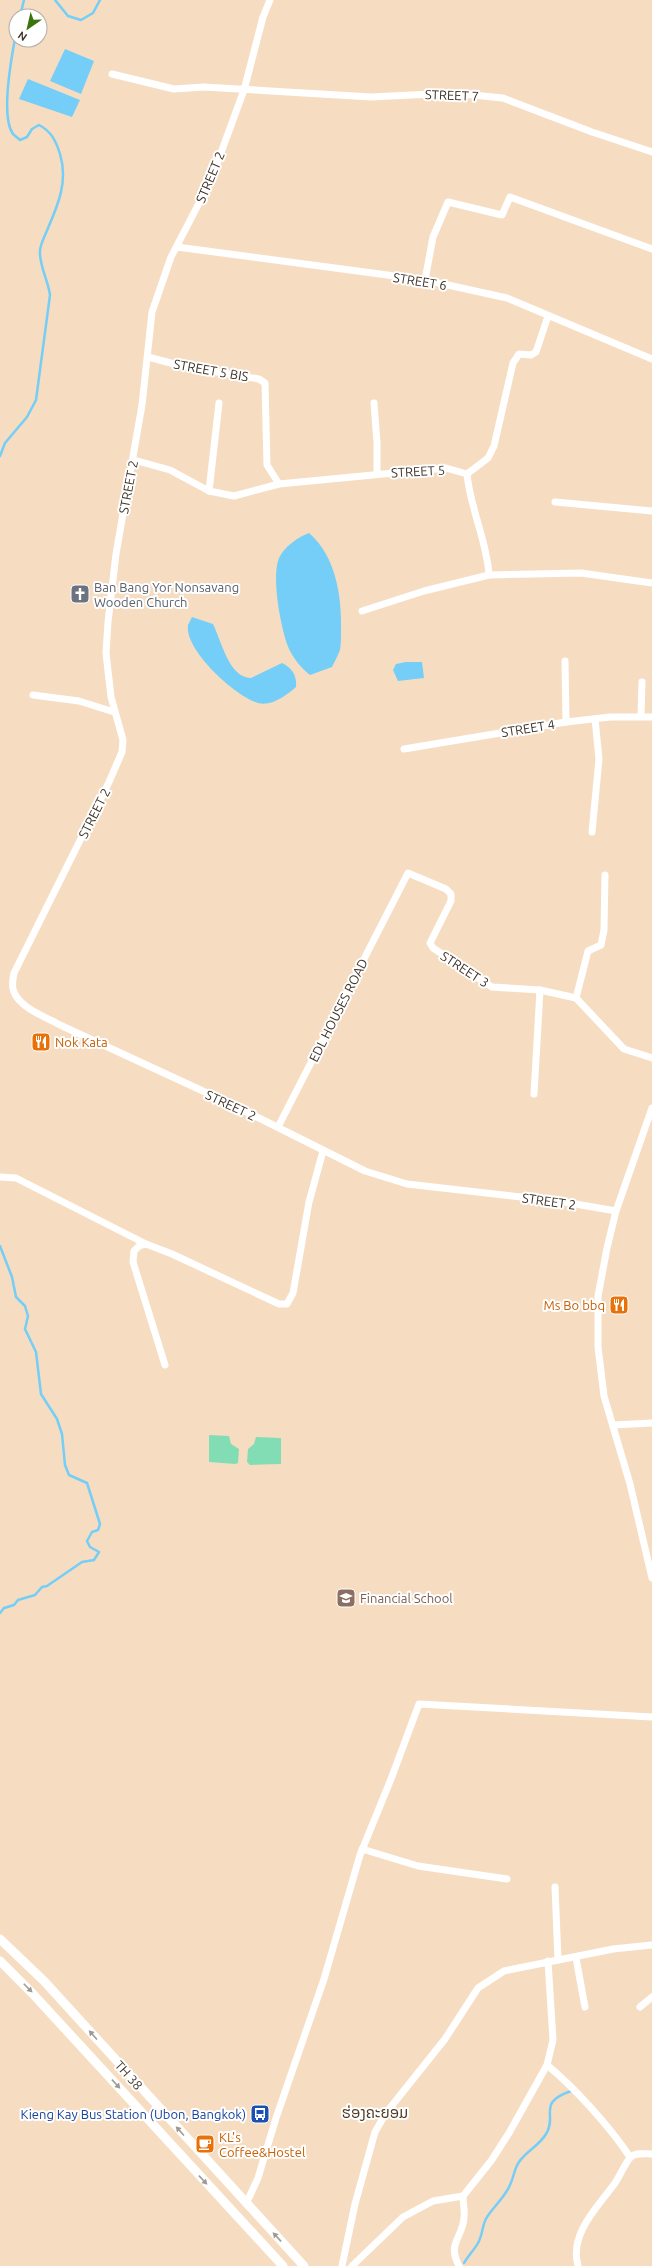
<svg xmlns="http://www.w3.org/2000/svg" width="652" height="2266" viewBox="0 0 652 2266" font-family="Ubuntu,'Noto Sans Lao',sans-serif">
	<style>
		.green { fill: #83ddb4 }
		.water { fill: #74cef7 }
		.lines { fill: none; stroke-linecap: round; stroke-linejoin: round }
		.stream { stroke: #74cef7; stroke-width: 2.5 }
		.minor { stroke: #fff; stroke-width: 7 }
		.tertiary { stroke: #fff; stroke-width: 9 }
		.oneway { fill: #9f9a94 }
		.labels { text-anchor: middle; stroke-width: 4; stroke-linejoin: round; paint-order: stroke }
		.street-label { font-size: 13px; fill: #3f352a; stroke: #fff }
		.worship-label { font-size: 13px; fill: #5b616d; stroke: #fff; text-anchor: start }
		.food-label { font-size: 13px; fill: #c56008; stroke: #fff; text-anchor: start }
		.education-label { font-size: 13px; fill: #785e54; stroke: #fff; text-anchor: start }
		.transit-label { font-size: 13px; fill: #164399; stroke: #fff; text-anchor: end }
		.quarter-label { font-size: 15px; fill: #513d26; stroke: #fff }
	</style>
	<rect width="100%" height="100%" fill="#f6ddc1"/>
	<g class="green">
		<polygon points="209,1435 229,1436 231,1444 239,1449 238,1463 235,1464 209,1462"/>
		<polygon points="256,1437 281,1438 281,1464 250,1465 247,1462 248,1449 254,1444"/>
	</g>
	<g class="water">
		<polygon points="65,49 94,61 81,94 50,81"/>
		<polygon points="28,79 80,100 72,117 19,99"/>
		<path d="M309,533C336,556 342,597 341,631C341,637 341,644 340,650C338,655 335,661 332,667L310,675C301,668 294,659 289,649C281,630 271,577 279,558C284,547 298,537 309,533Z"/>
		<path d="M192,617L213,624C221,640 229,678 251,678L282,663C292,668 297,675 296,687C287,695 271,707 258,703C236,697 184,650 188,625C189,623 191,619 192,617Z"/>
		<polygon points="406,662 422,662 424,678 398,681 393,670 396,664"/>
	</g>
	<g class="lines">
		<g class="stream">
			<polyline points="55,0 68,16 81,20 93,13 100,0"/>
			<polyline points="20,16 24,0"/>
			<path d="M0,456L5,443L27,417L36,400L50,295C48,280 39,265 40,251C40,244 46,234 48,228C59,203 68,180 60,154C56,141 51,131 39,125L32,129L27,137L20,140C18,138 15,136 13,134C0,116 12,55 16,33"/>
			<polyline points="0,1246 12,1277 16,1297 25,1306 28,1316 25,1329 36,1352 41,1394 57,1419 62,1434 65,1465 69,1475 87,1483 100,1524 98,1530 92,1532 87,1541 90,1547 99,1552 94,1560 82,1562 47,1586 42,1587 35,1595 18,1600 14,1605 4,1608 0,1613"/>
			<path d="M464,2263C468,2256 474,2250 478,2243C483,2235 482,2224 487,2217C494,2206 505,2197 510,2185C514,2177 514,2169 519,2162C526,2151 539,2146 546,2134C558,2115 536,2103 571,2091"/>
		</g>
		<g class="minor">
			<path d="M270,0L263,17L244,90L211,180L171,257L152,312L142,405L116,554L108,622L106,653L111,697L123,740L122,752L109,782L14,973C13,978 11,986 14,992C20,1008 46,1017 60,1025L231,1104L365,1171L407,1184L564,1202L616,1211"/>
			<polyline points="112,74 174,89 204,87 371,97 452,93 503,98 592,132 652,152"/>
			<polyline points="177,247 425,280 507,298 652,359"/>
			<polyline points="425,280 433,237 448,202 502,215 510,197 652,249"/>
			<polyline points="148,357 182,366 259,379 265,383 267,465 279,484"/>
			<polyline points="374,403 377,443 377,474"/>
			<path d="M134,460L170,470L209,491L234,496L279,484L446,468L467,474C470,508 487,541 489,575L581,573L652,583"/>
			<polyline points="467,474 488,458 494,446 513,363 519,354 531,355 536,352 548,316"/>
			<polyline points="209,491 219,403"/>
			<polyline points="555,502 652,511"/>
			<polyline points="362,611 424,591 489,575"/>
			<polyline points="565,661 566,722"/>
			<polyline points="33,695 79,701 114,712"/>
			<polyline points="641,716 642,682"/>
			<polyline points="404,749 566,722 610,717 652,717"/>
			<polyline points="592,832 599,759 595,719"/>
			<polyline points="576,998 588,951 601,945 604,930 605,875"/>
			<polyline points="534,1094 540,990"/>
			<polyline points="652,1108 616,1211 607,1248 598,1296 598,1347 604,1396 630,1484 652,1578"/>
			<polyline points="278,1127 408,873 446,889 451,894 451,901 430,943 433,948 492,987 540,990 576,998 624,1049 652,1058"/>
			<polyline points="0,1177 16,1178 146,1244"/>
			<polyline points="165,1365 133,1262 134,1251 139,1246 146,1244 172,1254 279,1304 287,1304 293,1293 309,1202 323,1151"/>
			<polyline points="613,1425 652,1423"/>
			<polyline points="362,1849 418,1866 507,1879"/>
			<polyline points="555,1887 558,1960"/>
			<polyline points="576,1958 585,2007"/>
			<polyline points="640,2007 652,1997"/>
			<path d="M547,2065C575,2088 610,2127 630,2157"/>
			<polyline points="463,2196 491,2161 509,2133 547,2065 553,2040 548,1961"/>
			<polyline points="246,2204 258,2178 276,2118 324,1979 360,1855 391,1779 419,1704 652,1717"/>
			<polyline points="342,2266 355,2204 375,2132 386,2113 445,2039 478,1988 504,1971 613,1949 652,1945"/>
			<path d="M352,2266L403,2217L433,2201L463,2196C463,2203 465,2211 464,2218C462,2239 447,2243 459,2266"/>
			<path d="M578,2266C569,2233 598,2207 615,2183C620,2176 626,2161 631,2157C636,2152 646,2154 652,2154"/>
		</g>
		<g class="tertiary">
			<polyline points="0,1939 44,1981 304,2266"/>
			<polyline points="0,1961 32,1993 283,2266"/>
		</g>
	</g>
	<defs><path id="oneway-solid" d="M-6-.8H1V-3.2L6.5 0L1 3.2V.8H-6Z"/></defs>
	<g class="oneway">
		<use href="#oneway-solid" transform="translate(28 1988) rotate(45)"/>
		<use href="#oneway-solid" transform="translate(93 2035) rotate(-132)"/>
		<use href="#oneway-solid" transform="translate(116 2084) rotate(47)"/>
		<use href="#oneway-solid" transform="translate(180 2131) rotate(-132)"/>
		<use href="#oneway-solid" transform="translate(203 2180) rotate(47)"/>
		<use href="#oneway-solid" transform="translate(277 2237) rotate(-133)"/>
	</g>
	<defs>
		<g id="church-square" transform="scale(1)"><rect x="-9" y="-9" width="18" height="18" rx="4" fill="#6b7280" stroke="#fff"/><path d="M-1.2-6h2.4v3.5h3.3v2.4h-3.3V6h-2.4V-.1h-3.3v-2.4h3.3Z" fill="#fff"/></g>
		<g id="restaurant-square" transform="scale(1)"><rect x="-9" y="-9" width="18" height="18" rx="4" fill="#e8710a" stroke="#fff"/><path d="M-5-6h1v4h1v-4h1v4h1v-4h1v5L-1.5 .5V6h-2V.5L-5-1ZM5-6V6H3V1.5H1.5Q1.5-4 5-6Z" fill="#fff"/></g>
		<g id="university-square" transform="scale(1)"><rect x="-9" y="-9" width="18" height="18" rx="4" fill="#8d6e63" stroke="#fff"/><path d="M0-5L7-2L0 1L-7-2ZM-4 1L0 2.5L4 1V4Q0 6-4 4Z" fill="#fff"/></g>
		<g id="bus-square" transform="scale(1)"><rect x="-9" y="-9" width="18" height="18" rx="4" fill="#1a4fb4" stroke="#fff"/><path d="M-5-6H5V4H4V6H2V4H-2V6H-4V4H-5ZM-3.5-4V0h7V-4ZM-3.5 1.2v1.5H-2V1.2ZM2 1.2v1.5H3.5V1.2Z" fill="#fff"/></g>
		<g id="cafe-square" transform="scale(1)"><rect x="-9" y="-9" width="18" height="18" rx="4" fill="#e8710a" stroke="#fff"/><path d="M-5.5-4.5H6V0H3Q3 3.5 0 3.5H-2.5Q-5.5 3.5-5.5 0ZM3-3.2v2h1.7v-2ZM-6 4.5H4V6H-6Z" fill="#fff"/></g>
	</defs>
	<g fill-rule="evenodd">
		<use href="#church-square" x="80" y="594"/>
		<use href="#restaurant-square" x="41" y="1042"/>
		<use href="#restaurant-square" x="619" y="1305"/>
		<use href="#university-square" x="346" y="1598"/>
		<use href="#bus-square" x="260" y="2114"/>
		<use href="#cafe-square" x="205" y="2144"/>
	</g>
	<g class="labels">
		<g class="street-label">
			<text transform="translate(452 95) rotate(2)" y="5">STREET 7</text>
			<text transform="translate(210 177) rotate(-67)" y="5">STREET 2</text>
			<text transform="translate(420 281) rotate(9)" y="5">STREET 6</text>
			<text transform="translate(211 370) rotate(10)" y="5">STREET 5 BIS</text>
			<text transform="translate(418 471) rotate(-3)" y="5">STREET 5</text>
			<text transform="translate(128 487) rotate(-79)" y="5">STREET 2</text>
			<text transform="translate(528 728) rotate(-9)" y="5">STREET 4</text>
			<text transform="translate(94 813) rotate(-63)" y="5">STREET 2</text>
			<text transform="translate(465 969) rotate(33)" y="5">STREET 3</text>
			<text transform="translate(338 1010) rotate(-63)" y="5">EDL HOUSES ROAD</text>
			<text transform="translate(231 1105) rotate(25)" y="5">STREET 2</text>
			<text transform="translate(549 1201) rotate(8)" y="5">STREET 2</text>
			<text transform="translate(129 2075) rotate(48)" y="5">TH 38</text>
		</g>
		<g class="worship-label">
			<text x="94" y="592">Ban Bang Yor Nonsavang<tspan x="94" dy="15">Wooden Church</tspan></text>
		</g>
		<g class="food-label">
			<text x="55" y="1047">Nok Kata</text>
			<text x="605" y="1310" text-anchor="end">Ms Bo bbq</text>
			<text x="219" y="2142">KL's<tspan x="219" dy="15">Coffee&amp;Hostel</tspan></text>
		</g>
		<g class="education-label">
			<text x="360" y="1603">Financial School</text>
		</g>
		<g class="transit-label">
			<text x="246" y="2119">Kieng Kay Bus Station (Ubon, Bangkok)</text>
		</g>
		<g class="quarter-label">
			<text x="375" y="2118">ຮ່ອງຄະຍອມ</text>
		</g>
	</g>
	<g transform="translate(28 28) rotate(214)"><circle r="19" fill="#ffffff" stroke="#b2aeaa"/>
	<path d="M0-3L7 15L0 10L-7 15Z" fill="#3a750b"/>
	<text y="-6" font-size="11" font-weight="bold" text-anchor="middle" fill="#3f352a">N</text>
	</g>
</svg>
